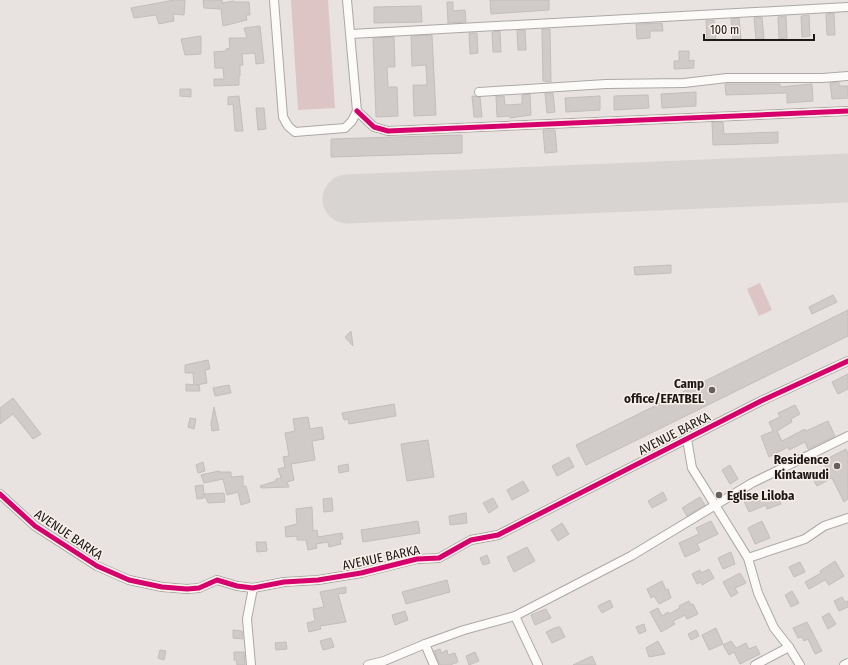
<svg xmlns="http://www.w3.org/2000/svg" width="848" height="665" viewBox="0 0 848 665" font-family="'Fira Sans Condensed',sans-serif">
	<style>
		.green { fill: #dcc5c4 }
		.lines { fill: none; stroke-linecap: round; stroke-linejoin: round }
		.runway { stroke: #d8d4d2; stroke-width: 49 }
		.building { fill: #d0cbc9; stroke: #c2bebc }
		.minor-casing { stroke: #aca8a6; stroke-width: 10 }
		.minor { stroke: #fcfbfa; stroke-width: 8 }
		.cycleway-casing { stroke: #f9f0e9; stroke-width: 8 }
		.cycleway { stroke: #d6006c; stroke-width: 5 }
		.poi-dot { fill: #63605d; stroke: #f9f0e9; stroke-width: 1.5 }
		.labels { text-anchor: middle; stroke-width: 3; stroke-linejoin: round; paint-order: stroke }
		.poi-label { font-size: 13px; font-weight: bold; fill: #1c1917; stroke: #f9f0e9; text-anchor: end }
		.street-label { font-size: 13px; fill: #1c1917; stroke: #f9f0e9 }
	</style>
	<rect width="100%" height="100%" fill="#e8e3e0"/>
	<g class="green">
		<polygon points="291,0 328,0 335,108 298,110"/>
		<polygon points="760,283 772,310 759,316 747,289"/>
	</g>
	<g class="lines">
		<polyline class="runway" points="347,199 848,178"/>
	</g>
	<g class="building">
		<polygon points="174,0 185,0 184,15 173,14 174,21 159,24 156,15 134,18 131,8"/>
		<polygon points="203,0 222,0 222,3 234,1 234,2 249,2 250,15 246,15 247,20 223,26 221,9 204,8"/>
		<polygon points="490,0 549,0 549,10 491,14"/>
		<polygon points="447,2 453,2 453,11 465,10 466,22 448,23"/>
		<polygon points="421,6 422,22 374,23 374,7"/>
		<polygon points="834,13 835,35 827,35 826,14"/>
		<polygon points="809,15 810,36 802,37 801,16"/>
		<polygon points="786,16 787,38 779,39 778,17"/>
		<polygon points="762,17 764,39 756,39 754,18"/>
		<polygon points="739,18 741,39 733,40 731,19"/>
		<polygon points="706,20 714,20 716,40 707,41"/>
		<polygon points="662,23 663,31 650,31 650,38 637,39 636,24"/>
		<polygon points="260,26 264,63 256,64 255,53 242,54 243,65 240,65 240,76 239,76 239,85 214,86 214,79 224,79 223,68 215,68 214,52 226,51 226,49 230,48 229,38 247,38 244,28"/>
		<polygon points="542,29 550,29 551,82 543,81"/>
		<polygon points="517,30 525,30 526,50 518,50"/>
		<polygon points="500,31 501,52 493,52 492,32"/>
		<polygon points="469,33 477,33 478,53 470,54"/>
		<polygon points="432,35 436,115 414,116 413,85 427,85 426,65 412,66 411,36"/>
		<polygon points="201,36 201,54 185,55 181,39"/>
		<polygon points="394,37 395,67 387,67 388,87 397,87 398,116 376,117 373,38"/>
		<polygon points="679,51 689,51 689,61 694,60 694,68 674,69 674,61 679,61"/>
		<polygon points="839,82 839,86 848,86 848,98 832,99 830,83"/>
		<polygon points="725,84 780,84 780,87 812,84 813,101 787,103 787,93 726,95"/>
		<polygon points="180,89 191,89 191,97 180,96"/>
		<polygon points="696,92 696,106 662,108 661,94"/>
		<polygon points="545,93 553,93 555,112 547,113"/>
		<polygon points="530,94 531,115 510,118 510,116 497,117 496,96 504,96 505,105 522,104 522,95"/>
		<polygon points="648,95 649,108 614,110 614,96"/>
		<polygon points="239,96 243,131 235,131 233,104 228,105 228,97"/>
		<polygon points="472,96 480,97 482,117 474,117"/>
		<polygon points="600,96 600,110 566,112 565,98"/>
		<polygon points="256,108 264,108 266,129 258,130"/>
		<polygon points="712,122 723,122 724,134 778,132 778,143 713,145"/>
		<polygon points="543,130 555,130 557,152 545,153"/>
		<polygon points="462,135 462,153 331,157 331,139"/>
		<polygon points="671,265 671,273 635,275 634,267"/>
		<polygon points="833,295 837,302 812,314 809,307"/>
		<polygon points="848,310 848,336 586,465 576,445"/>
		<polygon points="351,331 353,346 345,337"/>
		<polygon points="208,360 210,369 205,370 207,383 196,385 199,385 200,391 186,391 186,384 194,385 193,373 185,373 185,365"/>
		<polygon points="848,374 848,389 838,394 832,382"/>
		<polygon points="229,385 231,393 215,396 213,388"/>
		<polygon points="13,398 41,434 33,439 13,414 0,424 0,408"/>
		<polygon points="394,404 396,416 349,424 348,419 344,420 342,413"/>
		<polygon points="795,405 800,414 791,419 792,422 777,431 782,441 805,429 806,431 828,421 835,436 808,449 805,442 789,450 788,447 769,457 761,436 773,431 769,422 780,417 778,413"/>
		<polygon points="214,407 219,430 212,431 211,424"/>
		<polygon points="308,417 310,429 322,427 324,439 312,441 315,460 291,464 294,480 287,482 289,487 261,488 260,486 276,481 276,479 281,478 278,469 285,467 283,457 289,456 285,433 295,431 293,419"/>
		<polygon points="190,418 196,419 194,429 188,427"/>
		<polygon points="428,440 434,477 407,481 401,444"/>
		<polygon points="846,449 848,453 848,499 844,502 832,478 817,486 813,479 828,471 823,461"/>
		<polygon points="569,457 574,467 557,476 552,466"/>
		<polygon points="203,462 205,471 198,473 196,465"/>
		<polygon points="348,464 349,471 339,473 338,466"/>
		<polygon points="730,465 738,479 730,484 722,470"/>
		<polygon points="219,471 219,472 231,472 231,477 243,476 243,487 246,486 250,502 241,505 238,492 227,495 223,479 204,483 201,475"/>
		<polygon points="523,481 529,491 512,500 507,490"/>
		<polygon points="203,485 204,494 224,493 225,502 208,503 204,494 204,498 197,499 195,486"/>
		<polygon points="663,492 667,500 652,508 648,501"/>
		<polygon points="777,494 781,504 767,509 766,505 749,512 743,499 752,495 755,502"/>
		<polygon points="700,497 705,505 687,516 682,508"/>
		<polygon points="332,498 333,511 324,512 323,499"/>
		<polygon points="493,498 498,507 489,513 483,503"/>
		<polygon points="312,507 313,531 317,530 318,537 342,533 343,539 340,539 341,544 329,547 328,542 316,544 317,548 308,550 306,540 297,540 297,536 286,537 285,527 297,524 296,509"/>
		<polygon points="466,513 467,523 450,525 449,516"/>
		<polygon points="418,521 420,533 363,542 361,530"/>
		<polygon points="711,521 718,534 697,544 700,550 685,557 679,543 699,534 696,528"/>
		<polygon points="762,521 770,538 755,544 748,528"/>
		<polygon points="562,523 569,534 558,541 551,530"/>
		<polygon points="256,542 266,542 267,551 257,552"/>
		<polygon points="527,547 535,561 514,572 507,557"/>
		<polygon points="731,552 735,564 723,569 718,558"/>
		<polygon points="487,555 490,563 483,565 480,558"/>
		<polygon points="835,561 844,576 829,585 825,580 809,589 805,582 821,573 820,571"/>
		<polygon points="800,562 805,572 794,577 789,567"/>
		<polygon points="709,569 714,578 702,585 701,582 697,584 692,574 700,570 701,573"/>
		<polygon points="740,573 746,583 735,588 738,593 731,597 723,582"/>
		<polygon points="447,580 450,592 406,604 402,592"/>
		<polygon points="662,581 666,590 668,589 671,598 659,604 654,596 651,598 647,589"/>
		<polygon points="346,587 346,593 338,594 346,622 320,626 321,629 309,632 307,623 315,621 313,609 324,607 320,592"/>
		<polygon points="792,591 799,603 791,607 785,595"/>
		<polygon points="842,597 845,602 848,601 848,607 839,611 834,601"/>
		<polygon points="610,600 613,607 602,613 598,606"/>
		<polygon points="689,601 691,605 693,604 698,614 687,619 685,615 673,621 675,624 661,632 650,612 658,608 662,616 668,612 669,614 680,608 679,606"/>
		<polygon points="546,609 551,618 535,625 531,615"/>
		<polygon points="405,611 408,620 395,625 392,615"/>
		<polygon points="829,613 836,624 828,629 822,617"/>
		<polygon points="807,622 822,651 815,654 808,639 804,641 802,637 798,638 793,628"/>
		<polygon points="644,624 646,631 639,634 636,627"/>
		<polygon points="557,627 560,627 565,637 552,643 546,632"/>
		<polygon points="716,628 723,644 709,650 702,635"/>
		<polygon points="233,630 242,631 243,639 233,638"/>
		<polygon points="696,630 699,636 691,640 688,634"/>
		<polygon points="331,638 334,647 323,650 320,641"/>
		<polygon points="658,641 665,654 649,657 646,648"/>
		<polygon points="731,641 736,648 746,643 749,649 756,646 760,654 740,664 734,652 729,655 723,645"/>
		<polygon points="286,642 287,649 276,650 275,643"/>
		<polygon points="440,649 441,653 447,650 448,655 455,653 458,662 450,665 440,665 434,651"/>
		<polygon points="160,650 166,651 164,660 158,658"/>
		<polygon points="234,652 244,652 245,665 237,665 236,660 234,660"/>
		<polygon points="475,652 479,661 469,665 466,656"/>
		<polygon points="592,656 596,665 573,665"/>
	</g>
	<g class="lines">
		<g class="minor-casing">
			<g id="minor">
				<polyline points="274,0 283,117 288,126 295,132 345,128 352,121 357,111 347,0"/>
				<polyline points="351,34 848,7"/>
				<polyline points="479,92 606,84 684,83 727,78 822,78 848,76"/>
				<polyline points="357,111 374,127 388,131 848,111"/>
				<polyline points="687,439 692,468 748,558 758,593 774,628 789,647 800,665"/>
				<polyline points="0,494 35,526 97,566 129,580 162,587 187,589 199,588 217,580 237,586 253,588 284,582 318,580 361,573 417,559 439,558 471,540 498,535 761,401 848,361"/>
				<polyline points="748,558 805,539 824,526 848,518"/>
				<polyline points="515,616 538,665"/>
				<polyline points="425,644 434,665"/>
				<polyline points="251,665 247,619 253,588"/>
				<polyline points="368,665 384,661 425,644 464,630 515,616 631,556 752,483 848,436"/>
				<polyline points="755,665 789,647"/>
				<polyline points="844,665 848,663"/>
			</g>
		</g>
		<use href="#minor" class="minor"/>
		<g class="cycleway-casing">
			<g id="cycleway">
				<polyline points="357,111 374,127 388,131 848,111"/>
				<polyline points="0,494 35,526 97,566 129,580 162,587 187,589 199,588 217,580 237,586 253,588 284,582 318,580 361,573 417,559 439,558 471,540 498,535 761,401 848,361"/>
			</g>
		</g>
		<use href="#cycleway" class="cycleway"/>
	</g>
	<g class="poi-dot">
		<circle cx="712" cy="390" r="4"/>
		<circle cx="837" cy="466" r="4"/>
		<circle cx="719" cy="495" r="4"/>
	</g>
	<g class="labels">
		<g class="poi-label">
			<text x="704" y="388">Camp<tspan x="704" dy="15">office/EFATBEL</tspan></text>
			<text x="829" y="464">Residence<tspan x="829" dy="15">Kintawudi</tspan></text>
			<text x="727" y="500" text-anchor="start">Eglise Liloba</text>
		</g>
		<g class="street-label">
			<text transform="translate(674 433) rotate(-27)" y="5">AVENUE BARKA</text>
			<text transform="translate(69 534) rotate(34)" y="5">AVENUE BARKA</text>
			<text transform="translate(381 557) rotate(-12)" y="5">AVENUE BARKA</text>
		</g>
	</g>
	<path d="M704 34v6h110v-6" fill="none" stroke="#1c1917" stroke-width="2"/>
	<text x="710" y="34" font-size="12" fill="#1c1917" stroke="#f9f0e9" stroke-width="3" paint-order="stroke">100 m</text>
</svg>
